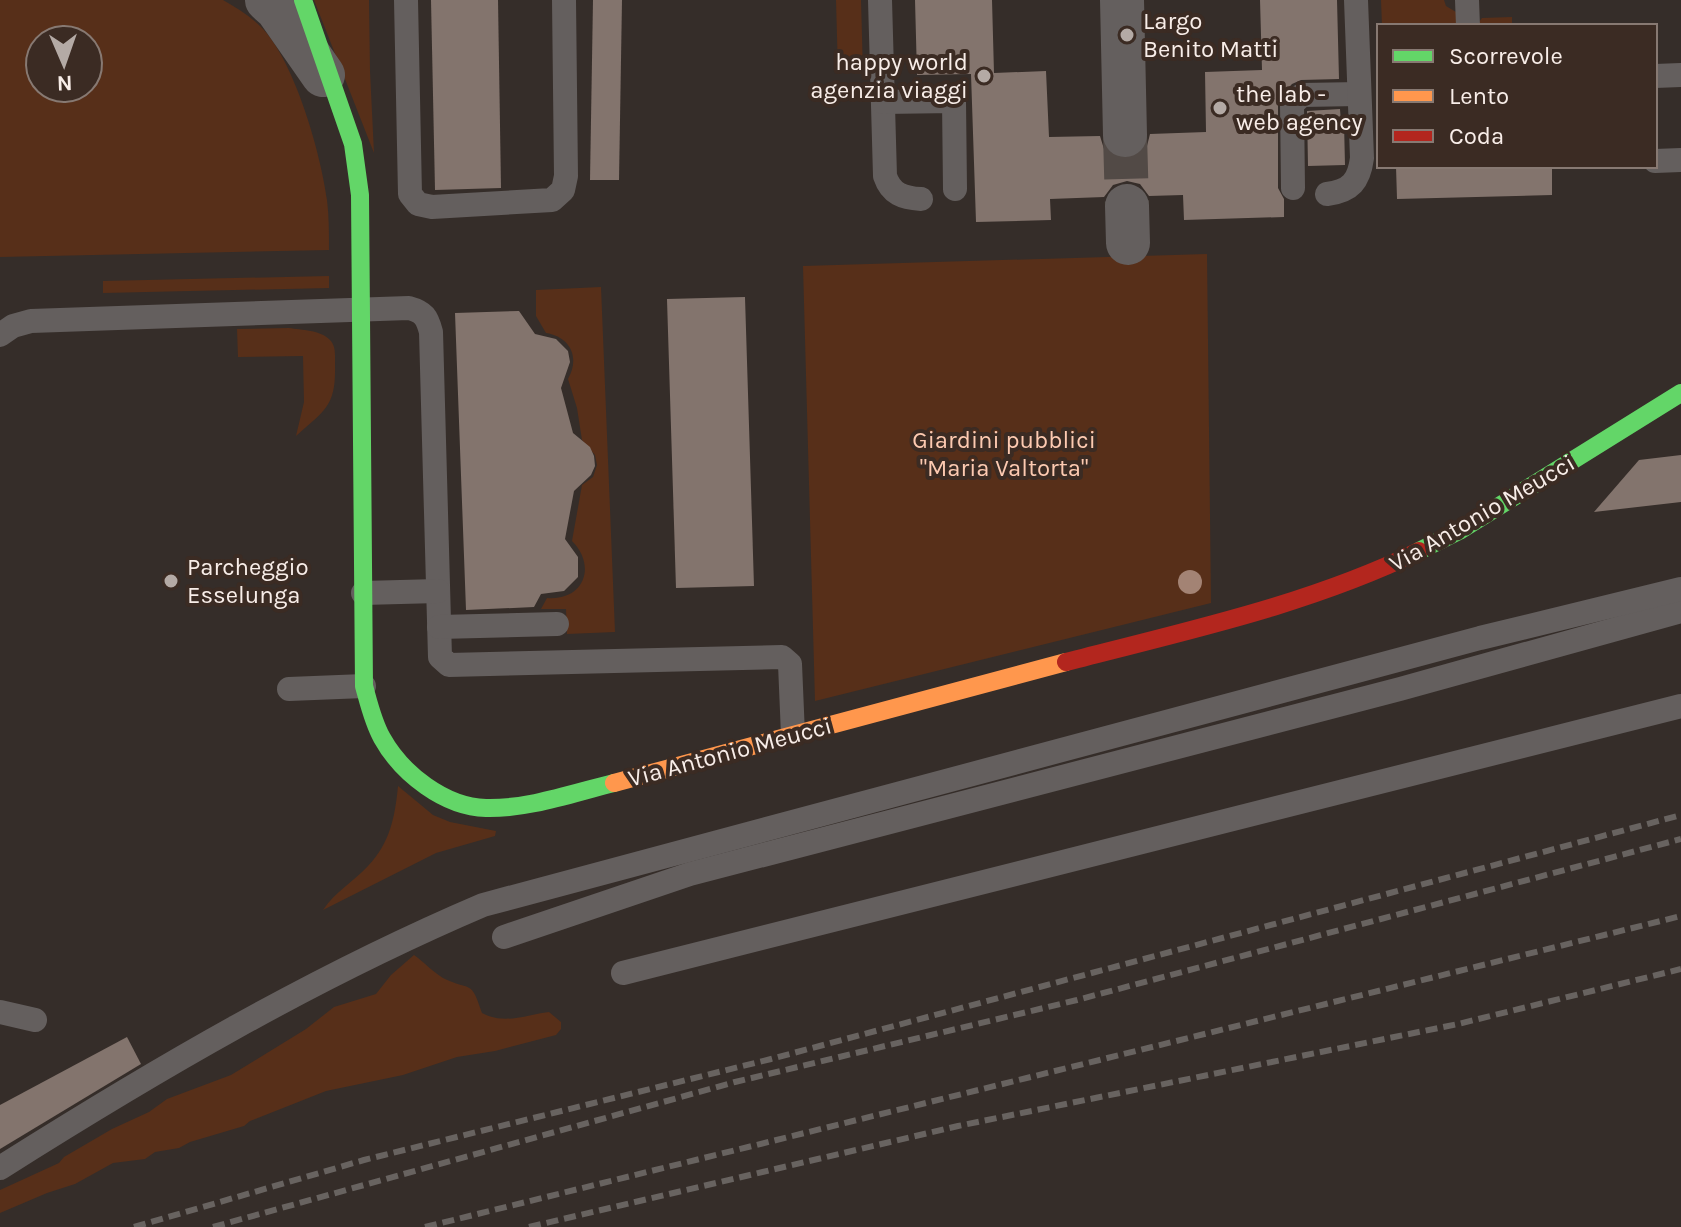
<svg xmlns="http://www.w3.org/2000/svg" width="1681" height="1227" viewBox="0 0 1681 1227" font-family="Karla,sans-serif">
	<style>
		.green { fill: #572f19; fill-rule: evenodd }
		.building { fill: #83746d }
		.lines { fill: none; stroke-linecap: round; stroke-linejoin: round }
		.street-tunnel { stroke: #524a46; stroke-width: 44; stroke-dasharray: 44 22; stroke-linecap: butt }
		.lane { stroke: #645f5e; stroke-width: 24 }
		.street { stroke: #645f5e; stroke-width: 44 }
		.fast { stroke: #63d668; stroke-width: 18 }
		.slow { stroke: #ff974d; stroke-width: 18 }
		.jam { stroke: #b3261e; stroke-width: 18 }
		.rail { stroke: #686360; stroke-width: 6; stroke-dasharray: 12 6; stroke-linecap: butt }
		.tree { fill: #a38374 }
		.poi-dot { fill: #b4aaa5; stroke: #3b2b23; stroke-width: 3 }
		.labels { text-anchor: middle; stroke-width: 8; stroke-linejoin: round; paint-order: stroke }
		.poi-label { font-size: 24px; fill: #f8ede8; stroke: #3b2b23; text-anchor: start }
		.park-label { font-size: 24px; fill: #fdcab1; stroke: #3b2b23 }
		.street-label { font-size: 24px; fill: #f8ede8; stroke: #3b2b23 }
	</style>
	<rect width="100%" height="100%" fill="#352d29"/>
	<g class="green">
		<path d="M0,0H223C237,8 252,17 263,29C295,63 321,154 327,200C329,216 329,233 329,250L0,257ZM40,40H88V88H40Z"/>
		<polygon points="314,0 369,0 370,71 374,153"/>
		<polygon points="836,0 861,0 863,73 838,73"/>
		<polygon points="1381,0 1444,0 1446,6 1456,12 1456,26 1382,26"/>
		<polygon points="1512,17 1512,26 1476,26 1482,18"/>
		<polygon points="1207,254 1211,603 815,701 803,266"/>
		<polygon points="329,276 329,288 103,293 103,281"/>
		<path d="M601,287L615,632L567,634L566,609H541L547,598C584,601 597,566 572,541L582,485L593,477L597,465L595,455L582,440L577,408L568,379C580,358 571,337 546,333L536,316V290Z"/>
		<path d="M289,328C301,330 321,330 330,340C336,346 335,355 335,364C336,406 326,409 296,436L304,402L303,356L238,357L237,329Z"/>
		<path d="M398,786L433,815L450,822L496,831L495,836L436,853L323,910C336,891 353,882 368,866C390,843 395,817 398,786Z"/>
		<path d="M414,955C424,962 433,972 443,978C471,992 471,978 482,1013C505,1025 525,1015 549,1012L561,1022V1029L556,1035L495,1051L457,1057L403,1075L326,1091L250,1121L244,1126L190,1142L179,1148L155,1152L145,1159L113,1163L75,1184L47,1193L0,1213V1190L59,1163L64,1157L112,1129L149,1112L167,1099L231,1075L306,1029L334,1007L376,994L391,975Z"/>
	</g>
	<g class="building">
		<polygon points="431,0 498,0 501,188 435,190"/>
		<polygon points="593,0 622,0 619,180 590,180"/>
		<polygon points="915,0 992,0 994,73 1046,71 1049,137 1100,136 1104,149 1112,156 1125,160 1139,156 1147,146 1150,134 1206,132 1205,72 1262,70 1260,0 1337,0 1339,79 1301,80 1292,84 1278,99 1278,188 1284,199 1284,217 1184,220 1183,195 1149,196 1140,184 1127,181 1113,185 1104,197 1050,199 1051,220 976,222 971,74 917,75"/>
		<polygon points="1340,109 1341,123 1344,123 1345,165 1308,166 1307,111"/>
		<polygon points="1396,166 1552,166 1552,195 1397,199"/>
		<polygon points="745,297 754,586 676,588 667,299"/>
		<polygon points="519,311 535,334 556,339 568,351 570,362 561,388 573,433 590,447 594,456 595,466 591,475 574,491 565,539 578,557 578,577 564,591 541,594 534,607 466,610 455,313"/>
		<polygon points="1681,455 1681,502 1594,512 1639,460"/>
		<polygon points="127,1037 141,1064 0,1149 0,1105"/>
	</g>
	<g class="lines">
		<polyline class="street-tunnel" points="1125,135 1127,206"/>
		<g class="lane">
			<polyline points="406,0 410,194 418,204 432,207 552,200 563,190 566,176 564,0"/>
			<path d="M880,0L885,176C891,194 903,198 921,199"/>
			<polyline points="1467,0 1468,26"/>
			<polyline points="1655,76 1681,75"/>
			<polyline points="883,102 954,101 955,189"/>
			<polyline points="1655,161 1681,160"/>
			<polyline points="1293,188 1292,104 1302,95 1359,94"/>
			<path d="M1327,194C1351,191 1359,181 1362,158L1356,0"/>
			<path d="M0,335L13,326L31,321L409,308C424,312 427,317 431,332L440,657L449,665L782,657L790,664L793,735"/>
			<polyline points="363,593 438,591"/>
			<polyline points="439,627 557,624"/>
			<polyline points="289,689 364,686"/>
			<polyline points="504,937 690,874 1400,689 1681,611"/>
			<polyline points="623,973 1681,706"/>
			<polyline points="0,1012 35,1020"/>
			<path d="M0,1168C155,1070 314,977 483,905L1480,638L1681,589"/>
		</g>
		<g class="street">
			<polyline points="267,0 277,9 323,75"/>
			<polyline points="1122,0 1125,135"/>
			<polyline points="1127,206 1128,243"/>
		</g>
		<g class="fast">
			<path d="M303,0L353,144L360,195L364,686C369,704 373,722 382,738C402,774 445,807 486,808C529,809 573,793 614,783"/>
			<polyline points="1419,551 1459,531 1681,393"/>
		</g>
		<polyline class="slow" points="614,783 1066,662"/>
		<path class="jam" d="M1066,662C1185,631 1308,605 1419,551"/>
		<g class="rail">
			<polyline points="134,1227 364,1160 771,1059 1681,815"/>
			<polyline points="213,1227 735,1082 1077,1000 1681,839"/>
			<polyline points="425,1227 1681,916"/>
			<polyline points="529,1227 958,1126 1458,1024 1681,969"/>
		</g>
	</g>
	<circle class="tree" cx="1190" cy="582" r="12"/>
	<g class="poi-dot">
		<circle cx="1127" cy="35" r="8"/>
		<circle cx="984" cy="76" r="8"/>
		<circle cx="1220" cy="108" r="8"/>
		<circle cx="171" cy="581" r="8"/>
	</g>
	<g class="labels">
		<g class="poi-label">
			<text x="1143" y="29">Largo<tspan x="1143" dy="28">Benito Matti</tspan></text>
			<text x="968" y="70" text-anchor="end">happy world<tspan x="968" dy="28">agenzia viaggi</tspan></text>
			<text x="1236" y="102">the lab -<tspan x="1236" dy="28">web agency</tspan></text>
			<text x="187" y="575">Parcheggio<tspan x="187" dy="28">Esselunga</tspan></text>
		</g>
		<g class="park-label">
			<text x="1004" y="448">Giardini pubblici<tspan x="1004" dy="28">"Maria Valtorta"</tspan></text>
		</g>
		<g class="street-label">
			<text transform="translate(1482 513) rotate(-30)" y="8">Via Antonio Meucci</text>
			<text transform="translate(730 752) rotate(-15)" y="8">Via Antonio Meucci</text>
		</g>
	</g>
	<rect x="1377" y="24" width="280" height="144" fill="#3b2b23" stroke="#877972" stroke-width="2"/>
	<rect x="1393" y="50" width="40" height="12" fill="#63d668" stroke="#877972" stroke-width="2"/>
	<text x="1449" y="64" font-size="24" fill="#f8ede8">Scorrevole</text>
	<rect x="1393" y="90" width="40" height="12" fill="#ff974d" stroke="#877972" stroke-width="2"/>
	<text x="1449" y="104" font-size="24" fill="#f8ede8">Lento</text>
	<rect x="1393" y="130" width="40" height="12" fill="#b3261e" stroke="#877972" stroke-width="2"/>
	<text x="1449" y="144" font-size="24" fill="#f8ede8">Coda</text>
	<g transform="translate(64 64) rotate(178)"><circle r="38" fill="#3b2b23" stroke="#877972" stroke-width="2"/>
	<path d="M0-6L14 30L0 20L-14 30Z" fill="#b4aaa5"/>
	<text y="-12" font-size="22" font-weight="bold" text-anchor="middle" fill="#f8ede8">N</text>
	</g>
</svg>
